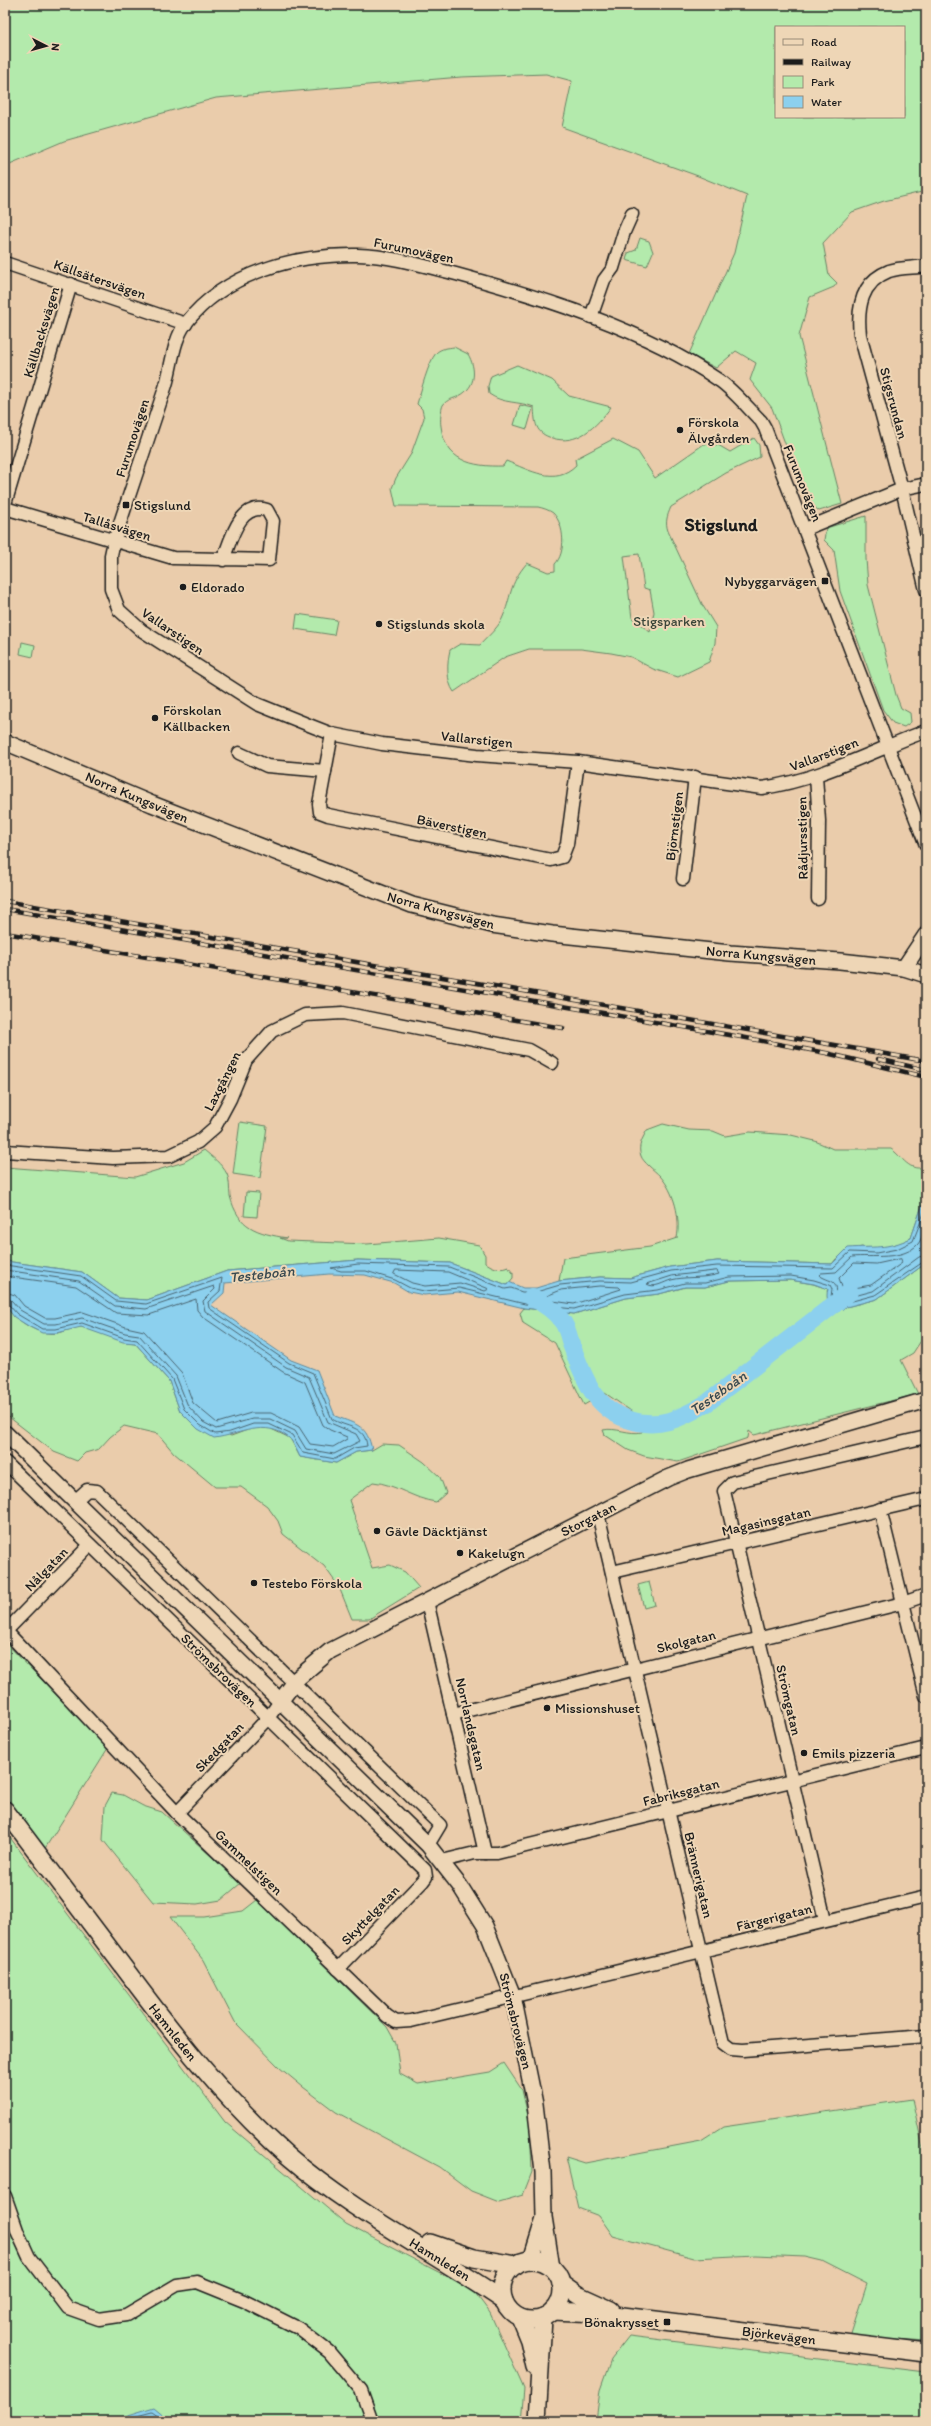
<svg xmlns="http://www.w3.org/2000/svg" width="931" height="2426" viewBox="0 0 931 2426" font-family="Itim,sans-serif">
	<style>
		.green { fill: #b3eaac; stroke: #688364; fill-rule: evenodd }
		.water { fill: #8cd0ee; stroke: #5f889a }
		.lines { fill: none; stroke-linecap: round; stroke-linejoin: round }
		.shore { stroke: #496470; stroke-width: 1 }
		.river { stroke: #8cd0ee; stroke-width: 18 }
		.minor-casing { stroke: #1c1c1c; stroke-width: 15 }
		.tertiary-casing { stroke: #1c1c1c; stroke-width: 18 }
		.secondary-casing { stroke: #1c1c1c; stroke-width: 20 }
		.minor { stroke: #eed6b6; stroke-width: 12 }
		.tertiary { stroke: #eed6b6; stroke-width: 15 }
		.secondary { stroke: #eed6b6; stroke-width: 17 }
		.rail-casing { stroke: #1c1c1c; stroke-width: 4.5 }
		.rail { stroke: #eed6b6; stroke-width: 3; stroke-dasharray: 9; stroke-linecap: butt }
		.poi-dot { fill: #1c1c1c; stroke: #eed6b6; stroke-width: 1.5 }
		.labels { text-anchor: middle; stroke-width: 4; stroke-linejoin: round; paint-order: stroke }
		.street-label { font-size: 14px; fill: #1c1c1c; stroke: #eed6b6 }
		.poi-label { font-size: 14px; fill: #1c1c1c; stroke: #eed6b6; text-anchor: start }
		.park-label { font-size: 14px; fill: #3a4539; stroke: #eed6b6 }
		.water-label { font-size: 15px; font-style: italic; fill: #384950; stroke: #eed6b6 }
		.district-label { font-size: 18px; font-weight: bold; fill: #1c1c1c; stroke: #eed6b6 }
	</style>
	<rect width="100%" height="100%" fill="#eaccab"/>
	<filter id="ink" filterUnits="userSpaceOnUse"><feTurbulence type="fractalNoise" baseFrequency=".025" numOctaves="2"/><feDisplacementMap in="SourceGraphic" scale="8" xChannelSelector="R" yChannelSelector="G"/><feConvolveMatrix kernelMatrix="1 2 1 2 8 2 1 2 1" color-interpolation-filters="sRGB"/></filter>
	<g filter="url(#ink)">
		<g class="green">
			<path d="M5,5H926V191L884,201L852,212L823,243L829,275L837,283L834,287L810,297L799,336L842,504L819,511L806,500L772,408L750,380L756,363L736,351L716,368L689,354L734,253L747,196L698,176L562,127L572,81L546,74L461,77L216,98L64,141L5,166ZM776,27H904V117H776Z"/>
			<polygon points="640,238 649,241 653,252 647,266 626,260 628,253 636,250"/>
			<path d="M454,347L468,354C476,368 477,387 459,396C454,399 447,399 443,405C441,409 440,421 441,426C445,461 472,467 503,466L506,461C530,470 555,486 576,465L575,459L613,439L638,452L655,478L704,444L718,445L730,452L754,438L759,445L760,457L726,473L671,507C667,516 665,522 668,531L703,606L716,627L715,643L709,662L678,677L653,669L631,657L611,653L581,649H529L505,657L454,692C446,681 447,663 450,650L460,644L480,645C487,637 497,629 502,619C512,597 508,585 527,563L548,572L555,571V564C566,553 565,525 553,513C549,510 543,508 538,507L396,506L392,488L396,478L411,454L424,418L422,409L417,404C421,391 428,363 436,353C441,348 448,348 454,347ZM639,554L644,588L650,590L654,612L650,632L632,618L624,556Z"/>
			<path d="M517,365L552,380L569,396L611,407C596,427 577,446 552,438C535,433 535,423 534,407C519,401 503,404 489,394L488,386L491,376Z"/>
			<polygon points="520,405 533,408 527,429 514,425"/>
			<polygon points="866,516 866,559 868,585 896,695 901,708 910,713 911,722 904,727 893,723 883,710 840,591 834,550 824,540 826,528"/>
			<polygon points="297,614 337,620 334,635 295,629"/>
			<polygon points="22,642 35,645 33,657 20,654"/>
			<polygon points="240,1122 267,1126 260,1178 233,1174"/>
			<path d="M663,1124L689,1130L713,1131L725,1136L750,1132L791,1135L815,1141L833,1149H891C902,1156 910,1174 926,1166V1194L911,1238L896,1245L875,1249L861,1247L836,1259L832,1264L717,1261L670,1267L630,1278L600,1277L559,1281L563,1258L650,1247L677,1238C681,1218 674,1191 660,1176C654,1170 643,1162 641,1156C637,1146 643,1138 647,1130Z"/>
			<path d="M204,1150C212,1157 222,1164 227,1174C230,1180 229,1189 230,1196C238,1228 257,1233 287,1238H280L288,1241L367,1244L439,1238L479,1245L485,1255V1262C491,1267 500,1271 508,1267L513,1273V1278L507,1285L450,1263L358,1260L227,1271L147,1300L118,1298L82,1272L5,1261V1167L135,1177L184,1162Z"/>
			<polygon points="246,1192 259,1193 257,1217 244,1216"/>
			<path d="M926,1263V1333L913,1353L901,1360L918,1394L754,1435L749,1431L748,1438L678,1462L644,1456L628,1450L605,1435L603,1430C616,1427 629,1435 642,1432L644,1420L605,1393L584,1405L555,1343L523,1323L520,1313L524,1308L574,1314L626,1298L659,1294L686,1287H705L729,1281L790,1280L813,1284L828,1289L827,1291L837,1312L846,1307L877,1299Z"/>
			<path d="M5,1305C17,1321 37,1336 58,1333C65,1332 74,1326 82,1327C101,1329 116,1342 135,1343L169,1381L180,1411L231,1436L253,1428L267,1427L290,1438L300,1457L336,1463L356,1452L372,1450L382,1444L399,1445L424,1462L440,1477L446,1493L436,1502C413,1499 396,1484 373,1482L349,1500L372,1568L390,1565L405,1572L419,1588L369,1619H352L339,1587L324,1566L283,1534L278,1521L267,1506L241,1487H215L174,1453L158,1434L124,1426L110,1437L99,1449L85,1453L77,1461L54,1452L5,1414Z"/>
			<polygon points="649,1582 655,1605 644,1608 638,1585"/>
			<polygon points="5,1642 108,1748 44,1850 5,1797"/>
			<polygon points="112,1793 123,1795 143,1806 162,1812 241,1883 221,1900 197,1904 153,1902 103,1840 105,1806"/>
			<polygon points="5,1831 225,2122 346,2224 473,2290 490,2313 524,2389 521,2421 5,2421"/>
			<polygon points="257,1900 387,2027 396,2043 400,2074 418,2084 490,2072 504,2063 522,2090 530,2124 532,2172 523,2195 499,2202 471,2191 439,2167 336,2112 303,2087 280,2068 235,2022 203,1960 170,1917 204,1917 243,1911"/>
			<polygon points="912,2099 926,2162 926,2342 850,2337 867,2284 822,2261 805,2257 755,2255 694,2258 613,2236 599,2216 578,2208 566,2157 585,2163 701,2141 723,2127"/>
			<polygon points="629,2336 926,2372 926,2421 596,2421 600,2390 611,2359"/>
		</g>
		<g class="water">
			<path d="M926,1194V1263L877,1299L846,1307L837,1312C829,1306 825,1299 828,1289L814,1284L790,1280L729,1281L705,1287H685L659,1294L626,1298L574,1314L524,1308L458,1292L424,1295L409,1292L394,1283L365,1275L329,1274L225,1283L224,1293L211,1305L291,1360L317,1370L335,1416C358,1425 367,1425 372,1450L356,1452L336,1463L300,1457C297,1451 293,1441 289,1438C265,1418 240,1435 214,1438L198,1429L180,1411L169,1381L135,1343L123,1342L81,1327L57,1333H42L30,1327L14,1317L5,1305V1261L82,1272L118,1298L147,1300L227,1271L358,1260L450,1263L507,1285L509,1282L523,1288H536L559,1281L600,1277L630,1278L670,1267L717,1261L832,1264L848,1248C874,1246 886,1250 911,1238Z"/>
			<polygon points="154,2407 171,2421 124,2421 125,2416"/>
		</g>
		<g class="lines">
			<g class="shore">
				<polyline points="926,1208 913,1241 897,1249 876,1253 850,1252 833,1268 717,1266 671,1271 631,1282 600,1281 560,1285 536,1292 522,1292 511,1288 505,1289 449,1267 358,1264 331,1268 341,1271 366,1271 395,1280 410,1288 424,1291 459,1288 525,1304 574,1309 625,1294 658,1290 685,1283 705,1283 729,1277 791,1276 814,1280 830,1285 832,1289 831,1297 837,1307 845,1303 875,1295 926,1260"/>
				<path d="M926,1223C924,1230 922,1239 918,1244C903,1261 871,1255 852,1257L836,1272L821,1273L819,1275C830,1283 839,1278 836,1297L839,1300L873,1291L919,1257L926,1255"/>
				<polygon points="901,1259 902,1263 871,1285 843,1290 839,1278 854,1263 876,1264"/>
				<path d="M5,1265L81,1276L116,1301L146,1304L222,1278L220,1291L208,1302L209,1308L289,1363L313,1373L332,1419C346,1428 365,1425 367,1446L354,1448L335,1459L303,1453L292,1435L269,1424H253L230,1432L215,1434L200,1425L184,1409L172,1379L137,1340L124,1338L82,1323L56,1329H42L17,1314L9,1305L5,1303"/>
				<polyline points="5,1270 79,1281 115,1306 146,1309 214,1286 215,1289 203,1301 205,1311 286,1367 309,1377 328,1422 356,1434 360,1441 334,1454 306,1449 295,1431 270,1419 252,1419 216,1429 203,1422 188,1406 176,1376 139,1335 125,1333 82,1318 56,1324 44,1324 20,1310 11,1300 5,1298"/>
				<polygon points="396,1270 448,1272 489,1289 485,1291 460,1283 425,1286 412,1283 394,1274"/>
				<path d="M717,1271L719,1274C703,1279 687,1276 671,1280C664,1282 654,1289 647,1284L672,1276Z"/>
				<polyline points="5,1276 76,1286 116,1313 149,1315 196,1299 197,1310 203,1317 283,1372 305,1382 323,1425 330,1430 347,1437 347,1439 333,1447 310,1444 299,1427 271,1413 251,1413 217,1423 193,1403 182,1373 144,1331 126,1327 83,1312 55,1318 45,1318 24,1306 15,1295 5,1292"/>
				<polygon points="600,1286 619,1287 621,1289 574,1304 539,1299 561,1290"/>
				<polyline points="128,2421 129,2418 152,2412 165,2421"/>
			</g>
			<path class="river" d="M532,1297C543,1303 555,1311 562,1321C567,1327 569,1337 571,1344C583,1375 593,1407 627,1419C658,1430 680,1419 707,1403L850,1292"/>
			<g class="minor-casing">
				<g id="minor">
					<polyline points="5,263 186,324"/>
					<path d="M926,266C915,268 900,267 889,271C861,282 857,308 860,335L902,489L926,590"/>
					<polyline points="591,317 604,280 613,268 624,232 632,214"/>
					<polyline points="5,504 71,284"/>
					<path d="M5,508L173,558L269,560L273,521L267,510C239,502 231,540 223,560"/>
					<polyline points="805,529 902,489 926,484"/>
					<path d="M926,731C872,751 820,780 762,788L578,762L477,755L382,744L332,734L314,727L257,704L141,630L119,610L111,589V555L114,541C131,489 149,437 166,385C172,365 173,340 186,323C226,272 296,254 358,255C391,256 424,266 456,274C544,298 644,329 720,381C735,392 748,408 761,421L765,428C820,567 873,706 926,845"/>
					<polyline points="332,734 319,804 320,812 328,815 551,860 562,857 567,844 578,762"/>
					<polyline points="239,753 267,766 325,771"/>
					<polyline points="816,776 819,821 818,899"/>
					<polyline points="683,879 695,777"/>
					<polyline points="5,1151 113,1158 169,1156 198,1142 215,1127 230,1099 246,1060 272,1031 305,1015 343,1013 529,1050 552,1063"/>
					<polyline points="5,1462 425,1870 426,1877 423,1881 338,1969"/>
					<polyline points="75,1501 87,1490 97,1491 440,1825 428,1845"/>
					<polyline points="880,1509 926,1696"/>
					<polyline points="598,1514 723,2043 731,2049 743,2050 926,2036"/>
					<polyline points="612,1572 926,1499"/>
					<polyline points="427,1601 485,1853"/>
					<polyline points="5,1630 177,1813 387,2016 396,2022 411,2021 926,1897"/>
					<polyline points="6,1631 90,1545"/>
					<polyline points="453,1714 903,1603 926,1595"/>
					<polyline points="177,1813 268,1718 281,1700"/>
					<polyline points="442,1861 475,1853 497,1853 926,1748"/>
					<polyline points="825,1920 724,1491 733,1482 926,1437"/>
					<polyline points="5,2196 18,2233 29,2257 68,2308 99,2319 126,2315 177,2285 197,2282 244,2301 298,2328 329,2352 361,2390 372,2421"/>
				</g>
			</g>
			<g class="tertiary-casing">
				<g id="tertiary">
					<polyline points="5,742 152,804 412,905 492,925 552,934 730,953 840,961 904,968 926,975"/>
					<polyline points="904,968 926,935"/>
					<polyline points="5,1433 428,1845 460,1886 485,1926 513,1996 535,2104 543,2172 544,2217 552,2268"/>
					<polyline points="281,1700 298,1678 330,1651 668,1478 688,1470 926,1400"/>
					<polyline points="531,2260 543,2221"/>
				</g>
			</g>
			<g class="secondary-casing">
				<g id="secondary">
					<path d="M5,1810C45,1863 85,1916 125,1969C175,2036 226,2101 288,2156C354,2213 433,2252 504,2301"/>
					<polyline points="430,2243 474,2258 516,2265"/>
					<circle cx="532" cy="2290" r="30"/>
					<polyline points="561,2283 578,2295 611,2310"/>
					<polyline points="553,2311 598,2313 926,2353"/>
					<polyline points="520,2318 529,2340 535,2367"/>
					<polyline points="537,2421 543,2318"/>
				</g>
			</g>
			<use href="#minor" class="minor"/>
			<use href="#tertiary" class="tertiary"/>
			<use href="#secondary" class="secondary"/>
			<g class="rail-casing">
				<g id="rail">
					<polyline points="5,901 926,1061"/>
					<polyline points="5,909 741,1037 826,1053 926,1077"/>
					<polyline points="5,933 563,1028"/>
					<polyline points="878,1059 926,1070"/>
				</g>
			</g>
			<use href="#rail" class="rail"/>
		</g>
	</g>
	<g class="poi-dot">
		<circle cx="680" cy="430" r="4"/>
		<rect x="122" y="501" width="8" height="8" rx="2"/>
		<rect x="821" y="577" width="8" height="8" rx="2"/>
		<circle cx="183" cy="587" r="4"/>
		<circle cx="379" cy="624" r="4"/>
		<circle cx="155" cy="718" r="4"/>
		<circle cx="377" cy="1531" r="4"/>
		<circle cx="460" cy="1553" r="4"/>
		<circle cx="254" cy="1583" r="4"/>
		<circle cx="547" cy="1708" r="4"/>
		<circle cx="804" cy="1753" r="4"/>
		<rect x="663" y="2318" width="8" height="8" rx="2"/>
	</g>
	<g class="labels">
		<g class="street-label">
			<text transform="translate(414 250) rotate(12)" y="5">Furumovägen</text>
			<text transform="translate(100 279) rotate(19)" y="5">Källsätersvägen</text>
			<text transform="translate(41 332) rotate(-73)" y="5">Källbacksvägen</text>
			<text transform="translate(894 403) rotate(75)" y="5">Stigsrundan</text>
			<text transform="translate(132 438) rotate(-72)" y="5">Furumovägen</text>
			<text transform="translate(803 483) rotate(68)" y="5">Furumovägen</text>
			<text transform="translate(117 526) rotate(17)" y="5">Tallåsvägen</text>
			<text transform="translate(173 631) rotate(34)" y="5">Vallarstigen</text>
			<text transform="translate(477 739) rotate(6)" y="5">Vallarstigen</text>
			<text transform="translate(824 754) rotate(-21)" y="5">Vallarstigen</text>
			<text transform="translate(137 797) rotate(23)" y="5">Norra Kungsvägen</text>
			<text transform="translate(452 826) rotate(12)" y="5">Bäverstigen</text>
			<text transform="translate(674 826) rotate(-83)" y="5">Björnstigen</text>
			<text transform="translate(802 838) rotate(-91)" y="5">Rådjursstigen</text>
			<text transform="translate(441 910) rotate(15)" y="5">Norra Kungsvägen</text>
			<text transform="translate(761 955) rotate(5)" y="5">Norra Kungsvägen</text>
			<text transform="translate(222 1081) rotate(-63)" y="5">Laxgången</text>
			<text transform="translate(588 1519) rotate(-27)" y="5">Storgatan</text>
			<text transform="translate(766 1521) rotate(-13)" y="5">Magasinsgatan</text>
			<text transform="translate(46 1569) rotate(-46)" y="5">Nålgatan</text>
			<text transform="translate(686 1641) rotate(-14)" y="5">Skolgatan</text>
			<text transform="translate(219 1670) rotate(44)" y="5">Strömsbrovägen</text>
			<text transform="translate(789 1700) rotate(77)" y="5">Strömgatan</text>
			<text transform="translate(471 1724) rotate(77)" y="5">Norrlandsgatan</text>
			<text transform="translate(219 1747) rotate(-46)" y="5">Skedgatan</text>
			<text transform="translate(681 1792) rotate(-14)" y="5">Fabriksgatan</text>
			<text transform="translate(249 1862) rotate(44)" y="5">Gammelstigen</text>
			<text transform="translate(699 1875) rotate(77)" y="5">Brännerigatan</text>
			<text transform="translate(370 1915) rotate(-46)" y="5">Skyttelgatan</text>
			<text transform="translate(774 1917) rotate(-14)" y="5">Färgerigatan</text>
			<text transform="translate(516 2021) rotate(76)" y="5">Strömsbrovägen</text>
			<text transform="translate(173 2032) rotate(52)" y="5">Hamnleden</text>
			<text transform="translate(440 2259) rotate(32)" y="5">Hamnleden</text>
			<text transform="translate(779 2335) rotate(7)" y="5">Björkevägen</text>
		</g>
		<g class="poi-label">
			<text x="688" y="427">Förskola<tspan x="688" dy="16">Älvgården</tspan></text>
			<text x="134" y="510">Stigslund</text>
			<text x="817" y="586" text-anchor="end">Nybyggarvägen</text>
			<text x="191" y="592">Eldorado</text>
			<text x="387" y="629">Stigslunds skola</text>
			<text x="163" y="715">Förskolan<tspan x="163" dy="16">Källbacken</tspan></text>
			<text x="385" y="1536">Gävle Däcktjänst</text>
			<text x="468" y="1558">Kakelugn</text>
			<text x="262" y="1588">Testebo Förskola</text>
			<text x="555" y="1713">Missionshuset</text>
			<text x="812" y="1758">Emils pizzeria</text>
			<text x="659" y="2327" text-anchor="end">Bönakrysset</text>
		</g>
		<g class="park-label">
			<text x="669" y="626">Stigsparken</text>
		</g>
		<g class="water-label">
			<text transform="translate(262 1274) rotate(-6)" y="5">Testeboån</text>
			<text transform="translate(718 1393) rotate(-35)" y="5">Testeboån</text>
		</g>
		<g class="district-label">
			<text x="721" y="531">Stigslund</text>
		</g>
	</g>
	<rect width="931" height="2426" fill="none" stroke="#eed6b6" stroke-width="20"/>
	<rect x="10" y="10" width="911" height="2406" fill="none" stroke="#1c1c1c" stroke-width="1.5" filter="url(#ink)"/>
	<rect x="775" y="26" width="130" height="92" fill="#eed6b6" stroke="#9a8c78"/>
	<rect x="783" y="39" width="20" height="6" fill="#eed6b6" stroke="#9a8c78"/>
	<text x="811" y="46" font-size="12" fill="#1c1c1c">Road</text>
	<rect x="783" y="59" width="20" height="6" fill="#1c1c1c" stroke="#9a8c78"/>
	<text x="811" y="66" font-size="12" fill="#1c1c1c">Railway</text>
	<rect x="783" y="76" width="20" height="12" fill="#b3eaac" stroke="#9a8c78"/>
	<text x="811" y="86" font-size="12" fill="#1c1c1c">Park</text>
	<rect x="783" y="96" width="20" height="12" fill="#8cd0ee" stroke="#9a8c78"/>
	<text x="811" y="106" font-size="12" fill="#1c1c1c">Water</text>
	<g transform="translate(46 46) rotate(96)" stroke="#eed6b6" stroke-width="3" paint-order="stroke">
	<path d="M0-3L7 15L0 10L-7 15Z" fill="#1c1c1c"/>
	<text y="-6" font-size="11" font-weight="bold" text-anchor="middle" fill="#1c1c1c">N</text>
	</g>
</svg>
